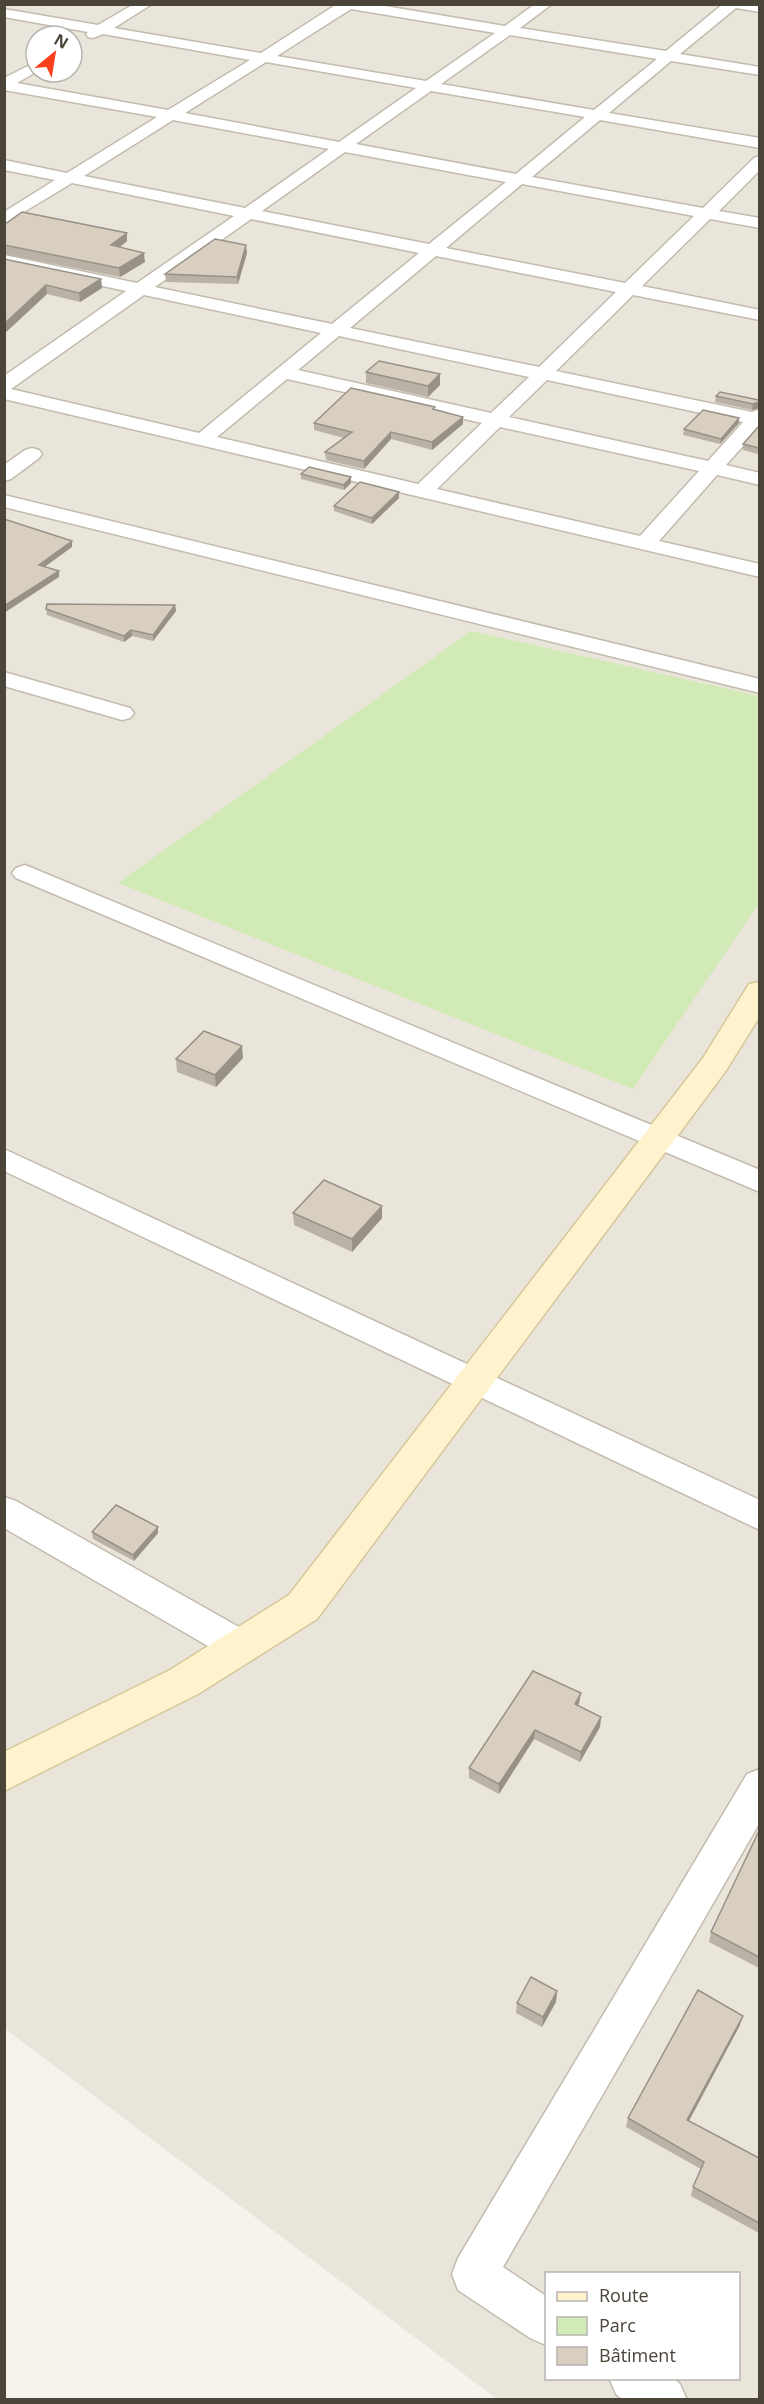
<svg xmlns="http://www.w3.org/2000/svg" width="764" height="2404" viewBox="0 0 764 2404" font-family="'Open Sans',sans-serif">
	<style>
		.residential { fill: #eae5da; fill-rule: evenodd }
		.green { fill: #d2eab5 }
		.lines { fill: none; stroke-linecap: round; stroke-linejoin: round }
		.minor-casing { stroke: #c2bbae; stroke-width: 3 }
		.secondary-casing { stroke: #d6c79b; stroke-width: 3 }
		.minor { fill: #fff; fill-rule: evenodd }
		.secondary { fill: #fff3cd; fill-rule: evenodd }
		.wall { fill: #bab2a6 }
		.shaded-wall { fill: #979187 }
		.building { fill: #d8cfc1; stroke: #979187; stroke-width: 1.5 }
	</style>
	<rect width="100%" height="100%" fill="#f6f3ec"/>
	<path class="residential" d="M4,5H759V2399H497L5,2029ZM36,36H72V72H36ZM546,2274H738V2378H546Z"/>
	<polygon class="green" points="471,631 759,696 759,903 633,1089 118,883"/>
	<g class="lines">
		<g class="minor-casing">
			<g id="minor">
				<path d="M134,4H152L114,28L261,53L337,4H373L505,26L535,4H552L520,28L666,51L723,4H760V12L736,8L680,54L760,67V75L671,61L609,113L760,138V148L600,120L532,177L703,208L754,158L760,156V170L719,211L760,218V228L710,219L642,286L760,310V320L633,295L556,371L752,412L760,409V427L726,465L760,473V485L717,475L659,541L760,564V577L4,399V376L126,291L4,265V255L137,283L234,216L72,183L4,224V212L55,180L4,170V160L67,173L157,117L4,90V78L36,62V72L17,83L168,110L250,60L103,34L93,38L88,37L86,34L88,32L4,17V9L98,25ZM351,9L495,33L426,81L277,56ZM510,35L657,59L594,110L441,84ZM266,62L416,88L339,142L185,113ZM431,91L585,117L516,174L356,144ZM173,120L329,149L245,208L84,176ZM345,152L506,182L429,244L262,211ZM522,184L694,216L625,283L446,248ZM251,219L419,253L332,324L155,287ZM436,256L616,292L539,367L350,328ZM144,295L321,333L199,433L11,389ZM339,336L529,377L491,413L298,370ZM287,379L482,423L418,484L217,437ZM547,380L743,422L708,461L509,417ZM500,427L699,471L640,536L437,489Z"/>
				<polygon points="32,448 39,450 42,454 39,458 11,479 4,481 4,465 25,450"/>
				<polygon points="4,495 760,679 760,693 4,507"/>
				<polygon points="4,672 130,708 134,713 130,718 122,720 4,686"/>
				<polygon points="25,865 760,1170 760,1192 16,878 12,873 16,868"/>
				<polygon points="4,1149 760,1500 760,1530 4,1171"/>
				<polygon points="4,1497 16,1501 253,1635 258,1646 253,1657 240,1661 227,1657 4,1528"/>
				<polygon points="760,1769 760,1822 503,2267 546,2296 546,2345 530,2338 458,2290 452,2274 458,2258 747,1774"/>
				<polygon points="609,2378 673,2378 680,2384 687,2400 623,2400 616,2394"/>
			</g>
		</g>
		<g class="secondary-casing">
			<polygon id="secondary" points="760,982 760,1016 725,1072 317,1619 198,1694 4,1791 4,1752 170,1670 289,1595 703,1058 749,984"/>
		</g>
		<use href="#minor" class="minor"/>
		<use href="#secondary" class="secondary"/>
	</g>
	<g class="wall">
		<polygon points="4,225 127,241 120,247 145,262 120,277 4,254"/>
		<polygon points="247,253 238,284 166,282 165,274"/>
		<polygon points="4,259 101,279 102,288 80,302 47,294 4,334"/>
		<polygon points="366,372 440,385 428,397 366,383"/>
		<polygon points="716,396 759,400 759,408 752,410 715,402"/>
		<polygon points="435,409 463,424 432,450 391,439 364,469 326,460 325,452 344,438 314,430 314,423"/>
		<polygon points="739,423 720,444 683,435 684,429"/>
		<polygon points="759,426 759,453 758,454 743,450 743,444"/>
		<polygon points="301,474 351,483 344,490 301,479"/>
		<polygon points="399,498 372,524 334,511 334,506"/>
		<polygon points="175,605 176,611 153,641 132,636 124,642 47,615 46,609"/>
		<polygon points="243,1058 216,1087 177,1072 176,1059"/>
		<polygon points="293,1213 382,1218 352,1252 294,1225"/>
		<polygon points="92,1532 158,1533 134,1561 93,1539"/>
		<polygon points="581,1693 579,1703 578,1706 601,1717 600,1727 580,1762 534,1739 499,1794 469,1778 469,1768"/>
		<polygon points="759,1833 759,1968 709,1942 711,1932"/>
		<polygon points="557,1991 556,2002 542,2027 516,2013 517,2003"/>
		<polygon points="740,2025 689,2121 759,2158 759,2233 691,2196 693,2187 701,2169 626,2127 628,2118"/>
	</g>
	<g class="shaded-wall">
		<polygon points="127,233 127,241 111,254 111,245"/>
		<polygon points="246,245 247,253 238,284 237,277"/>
		<polygon points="144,253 145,262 120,277 119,268"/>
		<polygon points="101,279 102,288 80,302 79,293"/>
		<polygon points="46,285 47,294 4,334 4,324"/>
		<polygon points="440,374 440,385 428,397 428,386"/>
		<polygon points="759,402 759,408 752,410 753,404"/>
		<polygon points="463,417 463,424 432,450 432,442"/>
		<polygon points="739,418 739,423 720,444 721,439"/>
		<polygon points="391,432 391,439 364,469 364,461"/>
		<polygon points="351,477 351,483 344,490 344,485"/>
		<polygon points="399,492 399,498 372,524 372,518"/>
		<polygon points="72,541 72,547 39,571 39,565"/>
		<polygon points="59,571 59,577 4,613 4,606"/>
		<polygon points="175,605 176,611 153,641 153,635"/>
		<polygon points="131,630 132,636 124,642 124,636"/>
		<polygon points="242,1046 243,1058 216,1087 215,1075"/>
		<polygon points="382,1206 382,1218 352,1252 352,1239"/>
		<polygon points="158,1527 158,1533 134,1561 133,1555"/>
		<polygon points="581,1693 579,1703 574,1714 575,1704"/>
		<polygon points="601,1717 600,1727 580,1762 581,1752"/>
		<polygon points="535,1730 534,1739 499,1794 499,1784"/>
		<polygon points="557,1991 556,2002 542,2027 543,2017"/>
		<polygon points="743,2016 740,2025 685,2128 687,2120"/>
	</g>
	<g class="building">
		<polygon points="22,212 127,233 111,245 144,253 119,268 4,245 4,225"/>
		<polygon points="215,239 246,245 237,277 165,274"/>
		<polygon points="4,259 101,279 79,293 46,285 4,324"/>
		<polygon points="379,361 440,374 428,386 366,372"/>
		<polygon points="351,388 435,407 433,409 463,417 432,442 391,432 364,461 325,452 352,432 314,423"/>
		<polygon points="720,392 759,400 759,402 753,404 716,396"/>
		<polygon points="703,410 739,418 721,439 684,429"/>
		<polygon points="759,426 759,448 743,444"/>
		<polygon points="309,467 351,477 344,485 301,474"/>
		<polygon points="360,482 399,492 372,518 334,506"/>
		<polygon points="4,519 72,541 39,565 59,571 4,606"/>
		<polygon points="47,604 175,605 153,635 131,630 124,636 46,609"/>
		<polygon points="204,1031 242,1046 215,1075 176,1059"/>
		<polygon points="324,1180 382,1206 352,1239 293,1213"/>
		<polygon points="116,1505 158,1527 133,1555 92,1532"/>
		<polygon points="533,1671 581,1693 575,1704 601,1717 581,1752 535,1730 499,1784 469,1768"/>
		<polygon points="758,1833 759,1833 759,1957 711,1932"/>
		<polygon points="531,1977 557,1991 543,2017 517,2003"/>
		<polygon points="698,1990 743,2016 687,2120 759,2158 759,2223 693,2187 704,2162 628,2118"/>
	</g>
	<rect width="764" height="2404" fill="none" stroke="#4b4439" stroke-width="12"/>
	<rect x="545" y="2272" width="195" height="108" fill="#ffffff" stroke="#b7b4b0" stroke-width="1.5"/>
	<rect x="557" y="2292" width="30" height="9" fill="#fff3cd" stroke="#b7b4b0" stroke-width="1.5"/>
	<text x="599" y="2302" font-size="18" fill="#4b4439">Route</text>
	<rect x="557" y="2317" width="30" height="18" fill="#d2eab5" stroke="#b7b4b0" stroke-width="1.5"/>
	<text x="599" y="2332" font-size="18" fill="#4b4439">Parc</text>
	<rect x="557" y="2347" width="30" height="18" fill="#d8cfc1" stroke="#b7b4b0" stroke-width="1.5"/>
	<text x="599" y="2362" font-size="18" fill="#4b4439">Bâtiment</text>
	<g transform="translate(54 54) rotate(30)"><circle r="28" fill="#ffffff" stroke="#b7b4b0" stroke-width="1.5"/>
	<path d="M0-4.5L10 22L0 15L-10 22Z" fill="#fc3f1d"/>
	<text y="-9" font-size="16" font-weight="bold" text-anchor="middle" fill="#4b4439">N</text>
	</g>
</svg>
